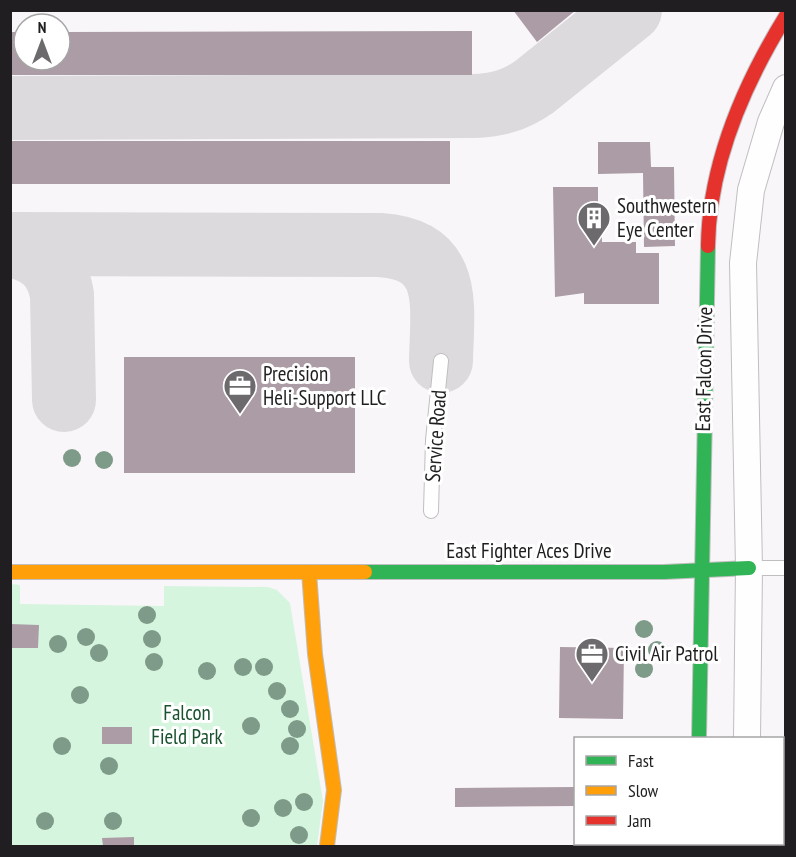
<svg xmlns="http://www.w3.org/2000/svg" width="796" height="857" viewBox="0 0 796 857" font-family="'PT Sans Narrow',sans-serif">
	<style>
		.green { fill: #d6f5de }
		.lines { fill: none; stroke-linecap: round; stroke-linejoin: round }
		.taxiway { stroke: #dcdadc; stroke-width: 64 }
		.building { fill: #ab9ca5 }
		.lane-casing { stroke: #c0bec0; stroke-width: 16 }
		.street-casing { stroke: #c0bec0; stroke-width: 28 }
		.fast-casing { stroke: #c0bec0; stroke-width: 16 }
		.slow-casing { stroke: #c0bec0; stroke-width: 16 }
		.jam-casing { stroke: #c0bec0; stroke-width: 16 }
		.lane { stroke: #fefefe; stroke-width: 14 }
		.street { stroke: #fefefe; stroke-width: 26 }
		.fast { stroke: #30b455; stroke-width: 14 }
		.slow { stroke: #ff9f0a; stroke-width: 14 }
		.jam { stroke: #e5322d; stroke-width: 14 }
		.tree { fill: #7e9b8a }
		.labels { text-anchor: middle; stroke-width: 6; stroke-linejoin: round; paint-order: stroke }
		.poi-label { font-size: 21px; fill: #201e20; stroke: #fff; text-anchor: start }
		.street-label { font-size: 21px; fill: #201e20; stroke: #fff }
		.park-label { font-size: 21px; fill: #1a512e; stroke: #fff }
	</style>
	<rect width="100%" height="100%" fill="#f9f6fa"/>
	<polygon class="green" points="11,584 20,585 20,604 164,606 164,586 268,587 277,590 290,603 323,801 317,846 11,846"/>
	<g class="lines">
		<g class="taxiway">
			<path d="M10,108L473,106C497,105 514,101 534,87L630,10"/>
			<path d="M10,244L380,245C454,250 442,306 441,361"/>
			<path d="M10,245C40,251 57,265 62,295L64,400"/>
		</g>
	</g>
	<g class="building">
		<polygon points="513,10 576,10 537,42"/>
		<polygon points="472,31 472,75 10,75 10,32 24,32 24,60 60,60 60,32"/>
		<rect x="10" y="141" width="440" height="43"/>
		<polygon points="598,142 650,142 651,167 674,167 675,246 644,247 643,173 598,174"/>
		<polygon points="553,187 598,187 598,229 602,229 602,242 636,242 636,253 659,253 659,304 584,304 584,293 555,297"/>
		<rect x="124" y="357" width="231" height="116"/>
		<polygon points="10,624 39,625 38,648 10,648"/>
		<polygon points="560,647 624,648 623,719 559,718"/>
		<rect x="102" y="727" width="30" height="17"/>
		<polygon points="576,787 576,806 455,807 455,788"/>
		<polygon points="134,837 134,846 103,846 102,838"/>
	</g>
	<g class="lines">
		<g class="lane-casing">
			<g id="lane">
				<polyline points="431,511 433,440 441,361"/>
				<polyline points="749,568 786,568"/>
			</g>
		</g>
		<g class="street-casing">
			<g id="street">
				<polyline points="747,738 749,568 743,263 751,190 771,122 786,88"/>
				<polyline points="698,846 698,844"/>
				<polyline points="746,846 746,844"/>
			</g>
		</g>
		<g class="fast-casing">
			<g id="fast">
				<polyline points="365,572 664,572 749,568"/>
				<polyline points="699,738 708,246"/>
			</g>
		</g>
		<g class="slow-casing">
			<g id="slow">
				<polyline points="10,572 365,572"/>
				<polyline points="309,572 315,654 334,790 327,846"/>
			</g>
		</g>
		<g class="jam-casing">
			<path id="jam" d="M708,246C709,165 744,84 786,16"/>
		</g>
		<use href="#lane" class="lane"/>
		<use href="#street" class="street"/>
		<use href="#fast" class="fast"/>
		<use href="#slow" class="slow"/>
		<use href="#jam" class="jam"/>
	</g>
	<g class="tree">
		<circle cx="72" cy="458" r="9"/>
		<circle cx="104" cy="460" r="9"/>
		<circle cx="147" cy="615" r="9"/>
		<circle cx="644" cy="629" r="9"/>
		<circle cx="86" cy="637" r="9"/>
		<circle cx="152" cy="639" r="9"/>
		<circle cx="58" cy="644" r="9"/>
		<circle cx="657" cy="650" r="9"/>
		<circle cx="99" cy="653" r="9"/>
		<circle cx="154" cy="662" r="9"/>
		<circle cx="243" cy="667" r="9"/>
		<circle cx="264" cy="667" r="9"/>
		<circle cx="644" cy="669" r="9"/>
		<circle cx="207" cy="671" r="9"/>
		<circle cx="277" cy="691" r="9"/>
		<circle cx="80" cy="695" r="9"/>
		<circle cx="290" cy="709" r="9"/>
		<circle cx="251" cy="726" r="9"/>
		<circle cx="297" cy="729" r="9"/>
		<circle cx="62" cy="746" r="9"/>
		<circle cx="290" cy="746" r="9"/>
		<circle cx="109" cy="766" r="9"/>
		<circle cx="304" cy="802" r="9"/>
		<circle cx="283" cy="808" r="9"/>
		<circle cx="251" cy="818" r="9"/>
		<circle cx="45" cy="821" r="9"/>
		<circle cx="113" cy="821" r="9"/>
		<circle cx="299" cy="835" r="9"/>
	</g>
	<defs>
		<g id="building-pin" transform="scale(1.725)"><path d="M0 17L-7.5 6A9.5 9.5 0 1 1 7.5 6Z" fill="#6c6a6c" stroke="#fff"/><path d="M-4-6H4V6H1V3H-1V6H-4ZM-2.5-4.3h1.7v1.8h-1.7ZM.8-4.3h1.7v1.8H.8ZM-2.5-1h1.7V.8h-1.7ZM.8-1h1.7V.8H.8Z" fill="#fff"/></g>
		<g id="office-pin" transform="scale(1.725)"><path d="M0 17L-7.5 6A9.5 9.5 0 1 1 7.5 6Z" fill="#6c6a6c" stroke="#fff"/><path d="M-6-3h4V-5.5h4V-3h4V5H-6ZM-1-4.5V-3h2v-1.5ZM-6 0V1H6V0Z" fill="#fff"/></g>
	</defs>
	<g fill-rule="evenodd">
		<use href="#building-pin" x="594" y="218"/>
		<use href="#office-pin" x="240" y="386"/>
		<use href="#office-pin" x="592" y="654"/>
	</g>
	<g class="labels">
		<g class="poi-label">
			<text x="617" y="213">Southwestern<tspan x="617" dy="24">Eye Center</tspan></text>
			<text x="263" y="381">Precision<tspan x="263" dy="24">Heli-Support LLC</tspan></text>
			<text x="615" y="661">Civil Air Patrol</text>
		</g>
		<g class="street-label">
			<text transform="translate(704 369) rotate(-89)" y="7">East Falcon Drive</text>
			<text transform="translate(436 436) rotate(-86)" y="7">Service Road</text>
			<text x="529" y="558">East Fighter Aces Drive</text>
		</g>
		<g class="park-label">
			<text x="187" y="720">Falcon<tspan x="187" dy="24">Field Park</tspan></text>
		</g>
	</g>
	<rect width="796" height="857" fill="none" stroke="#201e20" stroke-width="24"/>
	<rect x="574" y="737" width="210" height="108" fill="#ffffff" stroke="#a6a5a6" stroke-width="1.5"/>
	<rect x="586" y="756" width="30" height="9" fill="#30b455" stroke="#a6a5a6" stroke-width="1.5"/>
	<text x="628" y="767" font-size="18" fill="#201e20">Fast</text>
	<rect x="586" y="786" width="30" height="9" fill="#ff9f0a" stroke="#a6a5a6" stroke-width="1.5"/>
	<text x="628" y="797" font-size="18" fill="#201e20">Slow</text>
	<rect x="586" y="816" width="30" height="9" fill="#e5322d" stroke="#a6a5a6" stroke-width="1.5"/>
	<text x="628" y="827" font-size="18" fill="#201e20">Jam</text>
	<g transform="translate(42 42)"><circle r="28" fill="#ffffff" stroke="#a6a5a6" stroke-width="1.5"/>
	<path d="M0-4.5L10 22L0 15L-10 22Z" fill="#6c6a6c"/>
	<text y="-9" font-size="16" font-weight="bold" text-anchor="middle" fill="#201e20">N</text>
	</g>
</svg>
